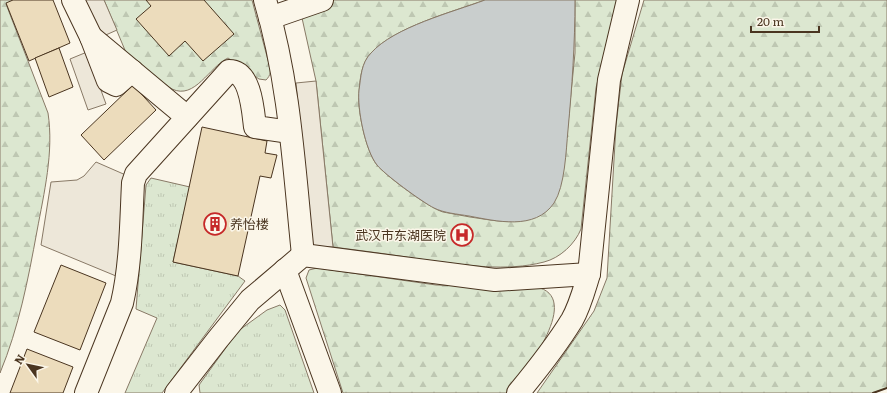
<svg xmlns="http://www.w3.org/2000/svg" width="887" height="393" viewBox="0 0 887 393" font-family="Literata,'Noto Sans SC',serif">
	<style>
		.grass { fill: url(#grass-tufts); stroke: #887966 }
		.forest { fill: url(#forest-firs); stroke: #887966 }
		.parking { fill: #ede7d9; stroke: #887966 }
		.water { fill: #c9cecd; stroke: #887966 }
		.building { fill: #ecdcbc; stroke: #4a3520 }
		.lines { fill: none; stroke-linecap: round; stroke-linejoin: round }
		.minor-casing { stroke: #4a3520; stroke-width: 24 }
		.minor { stroke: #fbf6e9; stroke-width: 22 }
		.wall { stroke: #4a3520; stroke-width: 2 }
		.labels { text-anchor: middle; stroke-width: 3; stroke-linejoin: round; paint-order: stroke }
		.poi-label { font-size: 13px; fill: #4a3520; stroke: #fbf6e9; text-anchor: start }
	</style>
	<defs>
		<pattern id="grass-tufts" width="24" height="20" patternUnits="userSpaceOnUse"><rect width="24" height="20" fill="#dce7d0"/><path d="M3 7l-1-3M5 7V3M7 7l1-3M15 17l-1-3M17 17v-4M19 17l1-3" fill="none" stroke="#bec7b2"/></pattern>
		<pattern id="forest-firs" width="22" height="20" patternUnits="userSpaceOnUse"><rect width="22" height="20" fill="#dce7d0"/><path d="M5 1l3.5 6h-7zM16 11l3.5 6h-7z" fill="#bec7b2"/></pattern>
	</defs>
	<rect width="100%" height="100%" fill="#fbf6e9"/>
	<g class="grass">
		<polygon points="151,178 190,187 173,262 238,276 245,281 162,393 125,393 157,318 136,309 146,185"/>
		<polygon points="280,305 285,310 314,393 200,393 199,385 238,331 267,310"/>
	</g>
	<g class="forest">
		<path d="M0,0H13L6,4L48,113C54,152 44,193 37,231C28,280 19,327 0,373Z"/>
		<path d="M104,0H252L269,64C271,71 271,75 266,80L259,79L228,58C209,67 195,100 172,89L133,63L127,55Z"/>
		<path d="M298,0H485C452,12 395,27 371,53C361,64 360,79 359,93C357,109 366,152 377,165C386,176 429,208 443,212C452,214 461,215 470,217C492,220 511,225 533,218L565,154L575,53V0H617L596,88L581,229C575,244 560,258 544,262C506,272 465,265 426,260C395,255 364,251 333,247L316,81Z"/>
		<polygon points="644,0 887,0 887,388 873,393 537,393 594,311 607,278 616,126 622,74"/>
		<path d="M317,268L436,285L540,288C581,301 523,376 507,393H343L306,278L309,270Z"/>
	</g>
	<g class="parking">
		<polygon points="84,0 104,0 117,30 99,38"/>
		<polygon points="87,52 106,104 88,110 70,59"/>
		<polygon points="316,81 333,247 312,247 296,83"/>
		<polygon points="96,162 128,176 116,276 41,245 51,182 77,180 84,176"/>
	</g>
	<path class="water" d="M485,0H575C575,44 572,87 568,130C566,151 565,186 554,203C535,231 496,221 469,216C457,214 444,213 434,208C422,202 384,174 377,165C365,150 357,108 359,90C361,77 361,63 371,53C394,27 453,12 485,0Z"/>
	<g class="building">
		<polygon points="13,0 53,0 70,43 29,61 6,3"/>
		<polygon points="146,0 204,0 234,34 203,61 185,41 169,56 136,19 151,6"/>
		<polygon points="59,48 73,87 49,97 35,58"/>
		<polygon points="133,85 156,110 104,160 81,135"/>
		<polygon points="202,127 267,141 265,153 277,155 271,178 260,176 238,276 173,262"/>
		<polygon points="61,265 106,283 80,350 34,332"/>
		<polygon points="27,349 73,367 63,393 10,393"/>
	</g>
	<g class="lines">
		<g class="minor-casing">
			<g id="minor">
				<polyline points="73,0 91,37 108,81 116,85 132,71"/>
				<path d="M265,0C290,83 294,169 303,255"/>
				<polyline points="270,18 322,0"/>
				<polyline points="91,37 187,117"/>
				<polyline points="285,270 330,393"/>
				<path d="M86,393L122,303C131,264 131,223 133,183L136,174L229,71C251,71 253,111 255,127L290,132"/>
				<polyline points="176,393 218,339 250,300 303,255 495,280 589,274"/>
				<path d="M518,393C537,370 556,346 572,320C580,306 584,290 589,274L609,80L628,0"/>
			</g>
		</g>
		<use href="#minor" class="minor"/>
		<polyline class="wall" points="873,393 887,388"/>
	</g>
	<defs>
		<g id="building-ring" transform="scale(1.15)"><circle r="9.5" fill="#fbf6e9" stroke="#c62828" stroke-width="1.5"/><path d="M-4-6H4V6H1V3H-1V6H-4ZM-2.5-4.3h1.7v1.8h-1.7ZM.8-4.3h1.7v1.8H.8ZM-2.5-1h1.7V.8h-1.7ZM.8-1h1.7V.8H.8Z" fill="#c62828"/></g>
		<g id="hospital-ring" transform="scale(1.15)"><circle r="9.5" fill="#fbf6e9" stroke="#c62828" stroke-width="1.5"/><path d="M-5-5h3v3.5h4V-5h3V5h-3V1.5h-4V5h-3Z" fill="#c62828"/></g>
	</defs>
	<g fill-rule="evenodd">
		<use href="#building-ring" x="215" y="224"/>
		<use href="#hospital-ring" x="462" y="235"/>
	</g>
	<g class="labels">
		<g class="poi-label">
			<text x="230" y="229">养怡楼</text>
			<text x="446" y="240" text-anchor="end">武汉市东湖医院</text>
		</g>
	</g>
	<g transform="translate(28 365) rotate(303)" stroke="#fbf6e9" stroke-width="3" paint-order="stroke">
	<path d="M0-3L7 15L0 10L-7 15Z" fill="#4a3520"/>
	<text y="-6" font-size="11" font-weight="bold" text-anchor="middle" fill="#4a3520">N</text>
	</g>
	<path d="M751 26v6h68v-6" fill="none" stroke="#4a3520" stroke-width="2"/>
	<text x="757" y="26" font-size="12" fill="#4a3520" stroke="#fbf6e9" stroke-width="3" paint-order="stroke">20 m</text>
</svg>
